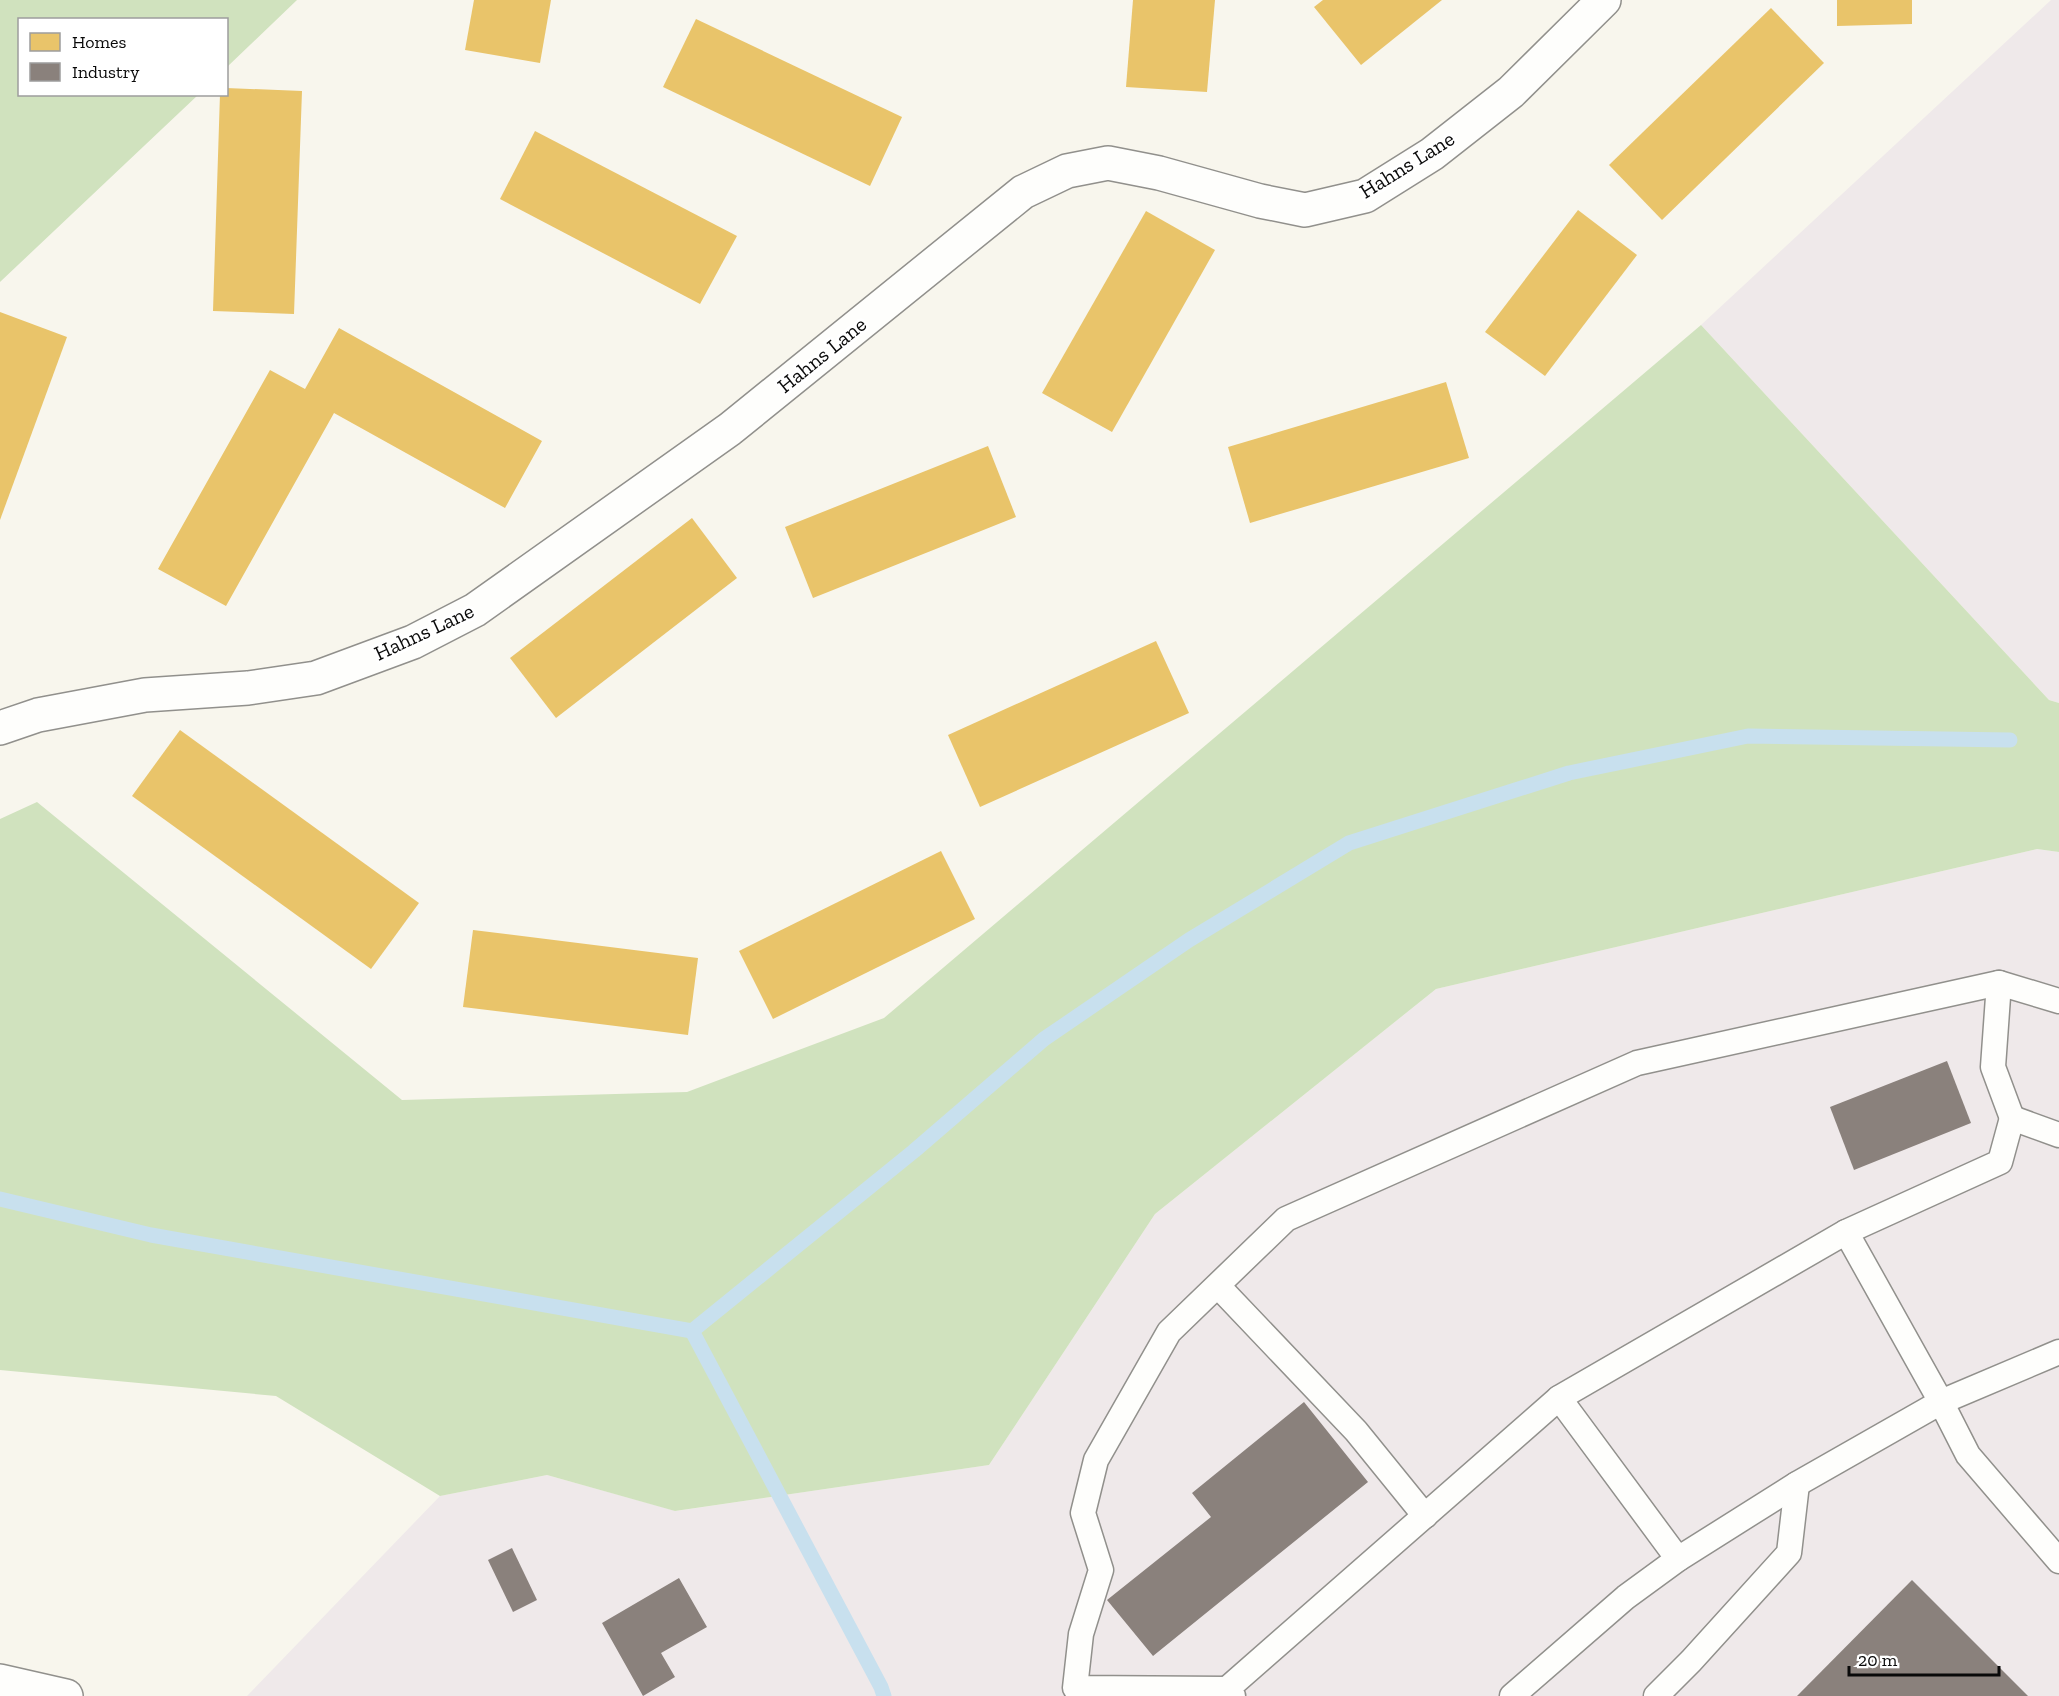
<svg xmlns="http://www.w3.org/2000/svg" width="2059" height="1696" viewBox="0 0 2059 1696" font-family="'Zilla Slab',serif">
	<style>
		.industrial { fill: #efe9ea }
		.forest { fill: #d0e2be }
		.homes { fill: #e9c46a }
		.industry { fill: #8a817c }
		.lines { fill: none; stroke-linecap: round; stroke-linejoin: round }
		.stream { stroke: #c8e0ee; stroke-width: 15 }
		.service-casing { stroke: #91908c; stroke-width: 27 }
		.minor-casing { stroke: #91908c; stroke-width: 36 }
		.service { stroke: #fefefc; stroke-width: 24 }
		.minor { stroke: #fefefc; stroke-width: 33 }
		.labels { text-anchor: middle; stroke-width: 6; stroke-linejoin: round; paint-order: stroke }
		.street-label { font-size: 21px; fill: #090909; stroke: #fff }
	</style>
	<rect width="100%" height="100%" fill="#f8f6ed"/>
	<g class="industrial">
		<polygon points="2051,0 2059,0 2059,703 2049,700 1701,325"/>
		<polygon points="2037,849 2059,852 2059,1696 247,1696 440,1496 547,1475 676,1511 989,1465 1155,1214 1436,989"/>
	</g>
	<g class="forest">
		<polygon points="0,0 297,0 227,67 226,20 20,20 20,94 198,95 0,282"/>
		<polygon points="1701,325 2049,700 2059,703 2059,852 2037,849 1436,989 1155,1214 989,1465 675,1511 547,1475 440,1496 276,1396 0,1370 0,819 37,802 402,1100 687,1092 884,1018"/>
	</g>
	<g class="homes">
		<polygon points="474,0 551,0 540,63 465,50"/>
		<polygon points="1133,0 1215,0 1207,92 1126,87"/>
		<polygon points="1323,0 1442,0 1361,65 1314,7"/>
		<polygon points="1837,0 1912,0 1912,24 1837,26"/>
		<polygon points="1771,8 1824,63 1662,220 1609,165"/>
		<polygon points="696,19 902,117 870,186 663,87"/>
		<polygon points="226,88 302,91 294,314 213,311 220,94 226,94"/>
		<polygon points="535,131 737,236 700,304 500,199"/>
		<polygon points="1578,210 1637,255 1545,376 1485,332"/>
		<polygon points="1146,211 1215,250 1112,432 1042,393"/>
		<polygon points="0,312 67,337 0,520"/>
		<polygon points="339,328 542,441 505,508 334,413 226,606 158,569 270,370 305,389"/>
		<polygon points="1446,382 1469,458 1250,523 1228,447"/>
		<polygon points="988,446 1016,517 813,598 785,527"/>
		<polygon points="692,518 737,578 556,718 510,658"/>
		<polygon points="1156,641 1189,713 980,807 948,735"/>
		<polygon points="180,730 419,903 371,969 132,796"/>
		<polygon points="941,851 975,919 773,1019 739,951"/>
		<polygon points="473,930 698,958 688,1035 463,1007"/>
	</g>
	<g class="industry">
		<polygon points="1947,1061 1971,1123 1854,1170 1830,1107"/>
		<polygon points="1304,1402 1368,1482 1153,1656 1107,1600 1211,1517 1192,1493"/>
		<polygon points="512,1548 537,1600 513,1612 488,1560"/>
		<polygon points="679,1578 707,1627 661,1653 675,1677 643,1696 602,1623"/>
		<polygon points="1912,1580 2028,1696 1797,1696"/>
	</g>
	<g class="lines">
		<g class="stream">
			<polyline points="0,1199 151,1235 692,1331 914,1151 1044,1039 1189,940 1349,843 1569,773 1748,736 2010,740"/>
			<polyline points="692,1331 881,1687 884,1696"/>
		</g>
		<g class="service-casing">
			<g id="service">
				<polyline points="1999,983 1993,1067 2012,1118"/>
				<polyline points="1846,1232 2000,1162 2012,1118 2059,1135"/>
				<polyline points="1218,1286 1356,1431 1425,1516"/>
				<polyline points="1559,1398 1678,1559"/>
				<polyline points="1227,1689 1075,1688 1081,1634 1101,1570 1083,1513 1096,1460 1169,1332 1286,1219 1637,1063 1999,983 2059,1001"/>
				<polyline points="1233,1696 1227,1689 1559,1398 1846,1232 1941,1402 1968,1455 2059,1561"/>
				<polyline points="1512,1696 1626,1597 1678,1559 1797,1484 1941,1402 2059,1352"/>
				<polyline points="1656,1696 1691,1661 1789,1553 1797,1484"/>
			</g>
		</g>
		<g class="minor-casing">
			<g id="minor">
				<polyline points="0,728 38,715 145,695 248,688 316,678 413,642 475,610 730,429 1023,192 1067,171 1108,163 1159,173 1260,201 1305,210 1365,196 1432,154 1511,92 1604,0"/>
				<polyline points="0,1681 66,1696"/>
			</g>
		</g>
		<use href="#service" class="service"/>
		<use href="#minor" class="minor"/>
	</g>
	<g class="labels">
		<g class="street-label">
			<text transform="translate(1407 165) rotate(-32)" y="7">Hahns Lane</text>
			<text transform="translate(822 355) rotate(-39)" y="7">Hahns Lane</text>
			<text transform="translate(424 632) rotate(-25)" y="7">Hahns Lane</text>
		</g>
	</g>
	<rect x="18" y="18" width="210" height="78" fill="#ffffff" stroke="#9d9d9d" stroke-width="1.5"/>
	<rect x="30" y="33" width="30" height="18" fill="#e9c46a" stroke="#9d9d9d" stroke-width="1.5"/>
	<text x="72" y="48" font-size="18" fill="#090909">Homes</text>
	<rect x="30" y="63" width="30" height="18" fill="#8a817c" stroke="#9d9d9d" stroke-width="1.5"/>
	<text x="72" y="78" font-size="18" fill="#090909">Industry</text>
	<path d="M1849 1666v9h150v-9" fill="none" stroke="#090909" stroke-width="3"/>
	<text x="1858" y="1666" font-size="18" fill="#090909" stroke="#ffffff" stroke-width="4.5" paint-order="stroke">20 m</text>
</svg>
